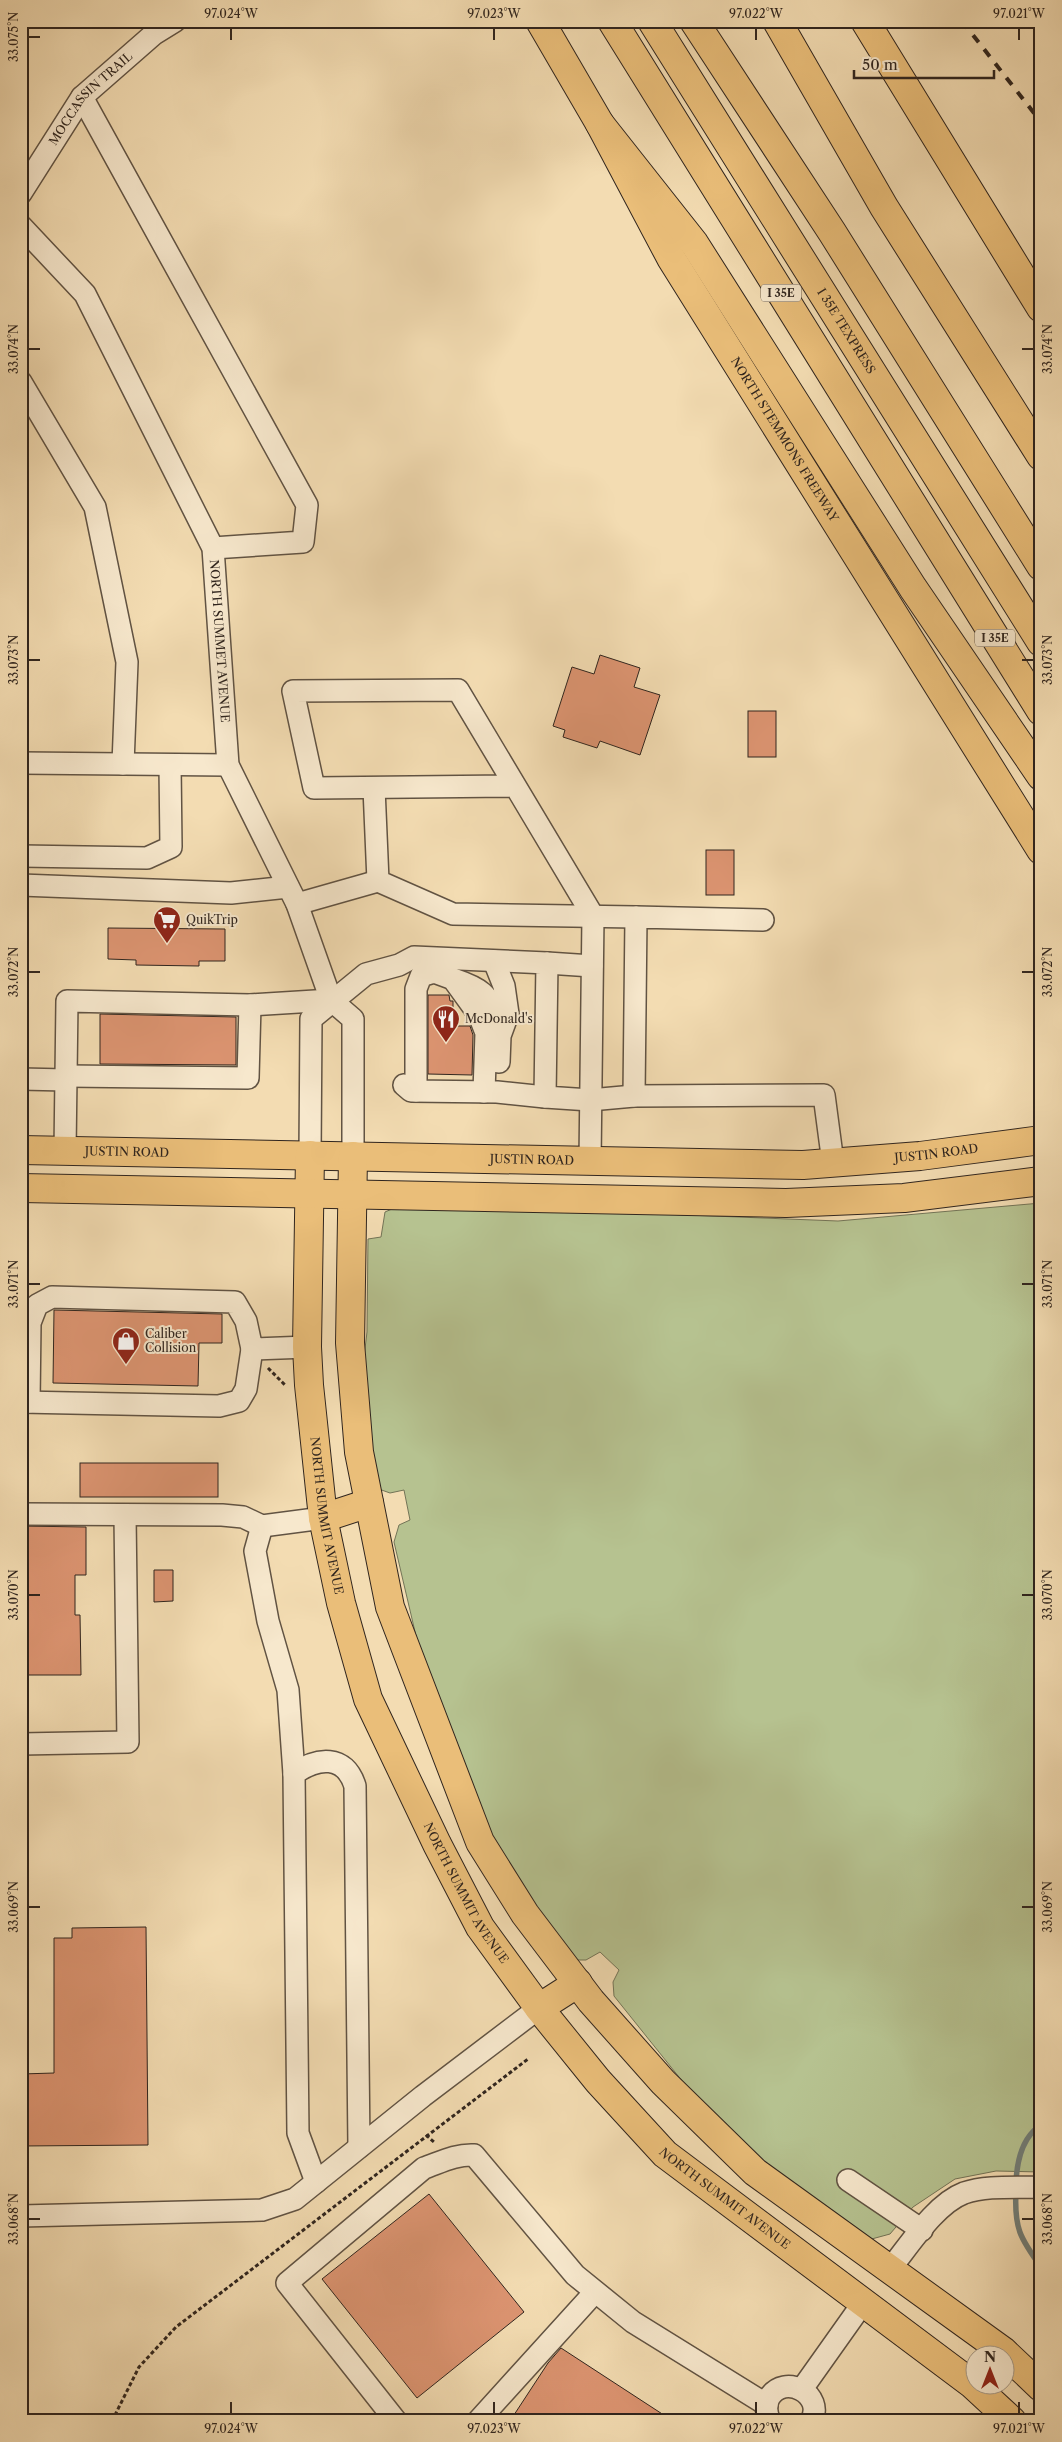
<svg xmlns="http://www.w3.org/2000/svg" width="1062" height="2442" viewBox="0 0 1062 2442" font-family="'Libre Caslon Text',serif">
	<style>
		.green { fill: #b6c290; stroke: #737457 }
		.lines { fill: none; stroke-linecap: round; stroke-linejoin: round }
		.stream { stroke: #727e78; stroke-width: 5.5 }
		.building { fill: #dc9471; stroke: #30251e }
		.minor-casing { stroke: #615343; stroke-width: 24 }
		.major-casing { stroke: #30251e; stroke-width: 30 }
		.highway-casing { stroke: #30251e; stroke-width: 30 }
		.path { stroke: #30251e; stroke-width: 3; stroke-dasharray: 4 2.5; stroke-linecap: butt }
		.minor { stroke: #f7e8cd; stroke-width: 21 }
		.major { stroke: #eabe79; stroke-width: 28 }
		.highway { stroke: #eabe79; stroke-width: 28 }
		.rail { stroke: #30251e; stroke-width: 4; stroke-dasharray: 9 9; stroke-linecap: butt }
		.ticks { fill: none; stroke: #30251e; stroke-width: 2 }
		.labels { text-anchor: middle; stroke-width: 4; stroke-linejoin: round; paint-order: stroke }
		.shield { fill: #f7e8cd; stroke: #6c6052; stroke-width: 1 }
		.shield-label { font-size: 11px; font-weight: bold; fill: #30251e }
		.street-label { font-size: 12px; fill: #30251e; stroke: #f7e8cd }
		.poi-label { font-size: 12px; fill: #30251e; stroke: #f7e8cd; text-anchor: start }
		.neatline { fill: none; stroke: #30251e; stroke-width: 2 }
		.ticks-label { font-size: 12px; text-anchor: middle; fill: #30251e }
	</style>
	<rect width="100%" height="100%" fill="#f3dcb2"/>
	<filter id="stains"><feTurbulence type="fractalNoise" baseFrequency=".004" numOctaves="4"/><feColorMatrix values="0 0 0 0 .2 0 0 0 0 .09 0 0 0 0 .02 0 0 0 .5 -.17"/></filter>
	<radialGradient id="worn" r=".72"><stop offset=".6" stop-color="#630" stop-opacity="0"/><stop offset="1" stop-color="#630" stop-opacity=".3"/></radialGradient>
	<polygon class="green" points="1041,1203 1041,2172 996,2171 955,2179 913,2207 890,2234 868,2240 759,2160 687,2087 614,1996 613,1982 619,1970 600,1952 586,1960 569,1960 535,1912 476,1806 420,1653 394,1542 399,1525 410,1520 404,1490 390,1493 376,1488 361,1382 367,1332 368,1239 381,1237 385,1212 399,1206 512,1208 838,1221"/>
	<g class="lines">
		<g class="stream">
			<path d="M1016,2182C1017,2161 1022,2137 1041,2125"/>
			<path d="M1016,2191C1014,2228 1020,2238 1041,2267"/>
		</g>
	</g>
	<g class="building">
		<polygon points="600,655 640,668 634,687 660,695 640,755 600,741 597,748 563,737 565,730 553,726 572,667 594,674"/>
		<rect x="748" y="711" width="28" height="46"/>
		<rect x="706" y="850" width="28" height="45"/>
		<polygon points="108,928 225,929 225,961 199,961 199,966 136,965 136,960 108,959"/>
		<polygon points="428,995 449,995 450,1001 453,1001 453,1026 470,1026 473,1035 472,1075 428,1074"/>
		<polygon points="100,1014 236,1017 236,1065 100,1064"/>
		<polygon points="54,1310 222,1314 222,1343 199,1343 198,1386 53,1383"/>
		<rect x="80" y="1463" width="138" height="34"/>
		<polygon points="21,1526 86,1527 86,1575 75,1575 75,1615 80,1615 81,1675 21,1675"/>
		<polygon points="154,1570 173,1570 173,1601 154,1602"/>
		<polygon points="146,1927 148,2145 21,2146 21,2074 54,2073 54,1938 72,1938 72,1928"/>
		<polygon points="429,2194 524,2312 417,2398 322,2279"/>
		<polygon points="561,2348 673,2421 510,2421 548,2363"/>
	</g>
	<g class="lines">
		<g class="minor-casing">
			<g id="minor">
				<polyline points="82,97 307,505 303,542 213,548"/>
				<path id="s1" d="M21,193L82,97L154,34L175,21"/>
				<path id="s2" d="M21,226L85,294L213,548L228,765L297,904L331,1000"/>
				<polyline points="21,382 95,507 127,662 123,764"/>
				<polyline points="21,763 228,765"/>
				<polyline points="515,786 314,788 293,691 458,690 593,916 590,1162"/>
				<polyline points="374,788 378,881 453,914 636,917"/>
				<polyline points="21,856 147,858 171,847 170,765"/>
				<polyline points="21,885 231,893 288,887"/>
				<polyline points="297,904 378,881"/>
				<polyline points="494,961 504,986 508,1014 500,1036 499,1062"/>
				<polyline points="547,963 592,966"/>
				<path d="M453,979C477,987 493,994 494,1022L488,1031"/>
				<polyline points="66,1076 248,1078 250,1005"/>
				<polyline points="21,1079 66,1080"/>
				<polyline points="404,1085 411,1091 497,1092 545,1097"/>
				<polyline points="416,1091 416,989 421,976 434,972 453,979 479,1015 486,1033 484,1092"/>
				<polyline points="634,1096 636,917 763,920"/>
				<polyline points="65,1151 67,1001 250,1005 331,1000 353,1019 353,1156"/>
				<polyline points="310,1155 311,1019 366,974 399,965 414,957 547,963 545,1097 590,1100 634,1096 824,1095 833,1163"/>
				<polyline points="21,1402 219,1406 239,1401 246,1389 252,1349"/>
				<polyline points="29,1402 30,1323 37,1305 52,1297 235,1302 246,1321 252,1349 307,1347"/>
				<polyline points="21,1514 222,1515 243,1517 262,1526 323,1518"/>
				<polyline points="262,1526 255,1551 268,1621 288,1690 294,1774"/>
				<polyline points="21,1744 128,1742 125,1516"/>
				<polyline points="848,2180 922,2230"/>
				<path d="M316,2182L298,2133L294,1774C317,1757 345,1754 355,1786L359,2147"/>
				<polyline points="21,2216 262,2210 295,2199 423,2096 539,2008"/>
				<path d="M890,2269C909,2246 935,2204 964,2193C987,2185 1017,2188 1041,2187"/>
				<polyline points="802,2389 863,2303"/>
				<path d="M396,2421L287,2283L424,2168C441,2162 456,2154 474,2155L575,2275L633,2322L767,2405"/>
				<polyline points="478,2421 595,2292"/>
				<path d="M770,2421C766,2413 765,2406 769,2398C784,2372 826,2395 811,2421"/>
			</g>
		</g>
		<g class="major-casing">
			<g id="major">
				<path id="s3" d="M540,21L600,124L671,258L1041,850"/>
				<polyline points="865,21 1041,308"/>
				<path id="s4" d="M21,1150L803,1165L920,1156L1041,1140"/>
				<path id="s5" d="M310,1155L307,1347L309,1385L323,1518L341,1603L368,1699L437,1844L480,1927L539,2008L598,2081L665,2154L972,2384L1012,2421"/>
				<polyline points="353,1156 350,1343 359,1452 390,1607 480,1842 525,1914 591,2001 663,2082 755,2172 1003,2351 1041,2387"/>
				<polyline points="21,1188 786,1203 904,1198 1041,1181"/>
				<polyline points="323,1518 369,1503"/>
				<polyline points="539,2008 578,1983"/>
			</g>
		</g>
		<g class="highway-casing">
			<g id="highway">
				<polyline points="612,21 1041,711"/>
				<path id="s6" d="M652,21L1041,642"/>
				<polyline points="694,21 832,232 1041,566"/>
				<polyline points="777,21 884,207 1041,456"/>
				<polyline points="600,124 694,243 913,588 1041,776"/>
			</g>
		</g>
		<g class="path">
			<polyline points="268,1368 285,1385"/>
			<polyline points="426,2135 435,2143"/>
			<polyline points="112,2421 139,2367 176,2327 528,2059"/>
		</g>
		<use href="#minor" class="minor"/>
		<use href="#major" class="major"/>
		<use href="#highway" class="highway"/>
		<polyline class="rail" points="962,21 1041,122"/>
	</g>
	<path class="ticks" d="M231,28V40M494,28V40M756,28V40M1019,28V40M28,37H40M28,349H40M1022,349H1034M28,660H40M1022,660H1034M28,972H40M1022,972H1034M28,1284H40M1022,1284H1034M28,1595H40M1022,1595H1034M28,1907H40M1022,1907H1034M28,2219H40M1022,2219H1034M231,2402V2414M494,2402V2414M756,2402V2414M1019,2402V2414"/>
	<defs>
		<g id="supermarket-pin" transform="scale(1.4375)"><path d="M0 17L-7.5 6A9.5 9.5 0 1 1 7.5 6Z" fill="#8f2418" stroke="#f7e8cd"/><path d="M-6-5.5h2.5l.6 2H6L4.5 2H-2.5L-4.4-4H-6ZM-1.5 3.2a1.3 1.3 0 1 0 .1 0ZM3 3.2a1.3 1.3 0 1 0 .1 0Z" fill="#fff"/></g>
		<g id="restaurant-pin" transform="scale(1.4375)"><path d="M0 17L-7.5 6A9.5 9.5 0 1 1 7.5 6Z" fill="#8f2418" stroke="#f7e8cd"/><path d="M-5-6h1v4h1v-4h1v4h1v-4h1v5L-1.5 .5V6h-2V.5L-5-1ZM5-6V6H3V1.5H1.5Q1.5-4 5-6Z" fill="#fff"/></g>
		<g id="shop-pin" transform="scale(1.4375)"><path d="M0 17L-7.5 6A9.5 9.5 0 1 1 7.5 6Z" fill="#8f2418" stroke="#f7e8cd"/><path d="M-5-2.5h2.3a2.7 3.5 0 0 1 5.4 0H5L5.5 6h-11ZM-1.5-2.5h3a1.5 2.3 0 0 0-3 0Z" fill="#fff"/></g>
	</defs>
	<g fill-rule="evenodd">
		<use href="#supermarket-pin" x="167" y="920"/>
		<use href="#restaurant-pin" x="446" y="1019"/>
		<use href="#shop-pin" x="126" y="1341"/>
	</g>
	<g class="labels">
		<g class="shield">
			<rect x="761" y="284.5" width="40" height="17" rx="4"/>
			<rect x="975" y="629.5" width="40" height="17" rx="4"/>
		</g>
		<g class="shield-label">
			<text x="781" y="297">I 35E</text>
			<text x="995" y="642">I 35E</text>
		</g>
		<g class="street-label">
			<text dy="4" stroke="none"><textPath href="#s1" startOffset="118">MOCCASSIN TRAIL</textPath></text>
			<text dy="4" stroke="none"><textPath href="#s6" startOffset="366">I 35E TEXPRESS</textPath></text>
			<text dy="4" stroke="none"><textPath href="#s3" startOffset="485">NORTH STEMMONS FREEWAY</textPath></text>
			<text dy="4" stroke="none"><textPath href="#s2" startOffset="471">NORTH SUMMET AVENUE</textPath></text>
			<text dy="4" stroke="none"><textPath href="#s4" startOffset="106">JUSTIN ROAD</textPath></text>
			<text dy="4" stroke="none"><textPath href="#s4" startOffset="916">JUSTIN ROAD</textPath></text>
			<text dy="4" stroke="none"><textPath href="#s4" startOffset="511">JUSTIN ROAD</textPath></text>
			<text dy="4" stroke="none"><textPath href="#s5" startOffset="362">NORTH SUMMIT AVENUE</textPath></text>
			<text dy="4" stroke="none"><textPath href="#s5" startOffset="768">NORTH SUMMIT AVENUE</textPath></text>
			<text dy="4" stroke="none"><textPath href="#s5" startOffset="1172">NORTH SUMMIT AVENUE</textPath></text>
		</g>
		<g class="poi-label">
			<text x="186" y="924">QuikTrip</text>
			<text x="465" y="1023">McDonald's</text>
			<text x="145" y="1338">Caliber<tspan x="145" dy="14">Collision</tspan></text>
		</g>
	</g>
	<rect width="1062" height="2442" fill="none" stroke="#f3dcb2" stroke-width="55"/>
	<g transform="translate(990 2370)"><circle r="24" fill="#f7e8cd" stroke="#a79a87"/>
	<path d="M0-4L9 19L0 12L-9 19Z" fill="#8f2418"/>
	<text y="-8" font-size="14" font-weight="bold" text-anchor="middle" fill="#30251e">N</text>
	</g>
	<path d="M854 70v8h140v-8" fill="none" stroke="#30251e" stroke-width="2.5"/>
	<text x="862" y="70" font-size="15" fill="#30251e" stroke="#f7e8cd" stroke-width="4" paint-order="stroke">50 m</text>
	<rect x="28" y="28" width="1006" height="2386" class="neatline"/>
	<g class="ticks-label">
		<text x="231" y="18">97.024°W</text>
		<text x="494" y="18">97.023°W</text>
		<text x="756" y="18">97.022°W</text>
		<text x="1019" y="18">97.021°W</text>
		<text transform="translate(14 37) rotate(-90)" y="4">33.075°N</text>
		<text transform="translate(14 349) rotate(-90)" y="4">33.074°N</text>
		<text transform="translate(1048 349) rotate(-90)" y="4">33.074°N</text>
		<text transform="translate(14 660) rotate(-90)" y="4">33.073°N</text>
		<text transform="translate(1048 660) rotate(-90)" y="4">33.073°N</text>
		<text transform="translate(14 972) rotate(-90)" y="4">33.072°N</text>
		<text transform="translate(1048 972) rotate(-90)" y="4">33.072°N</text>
		<text transform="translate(14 1284) rotate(-90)" y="4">33.071°N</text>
		<text transform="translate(1048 1284) rotate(-90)" y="4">33.071°N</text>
		<text transform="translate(14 1595) rotate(-90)" y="4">33.070°N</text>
		<text transform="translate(1048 1595) rotate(-90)" y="4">33.070°N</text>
		<text transform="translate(14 1907) rotate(-90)" y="4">33.069°N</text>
		<text transform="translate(1048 1907) rotate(-90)" y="4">33.069°N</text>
		<text transform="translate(14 2219) rotate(-90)" y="4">33.068°N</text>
		<text transform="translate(1048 2219) rotate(-90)" y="4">33.068°N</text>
		<text x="231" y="2433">97.024°W</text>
		<text x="494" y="2433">97.023°W</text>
		<text x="756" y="2433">97.022°W</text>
		<text x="1019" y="2433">97.021°W</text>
	</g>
	<rect width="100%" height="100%" filter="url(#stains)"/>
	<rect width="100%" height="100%" fill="url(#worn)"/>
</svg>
